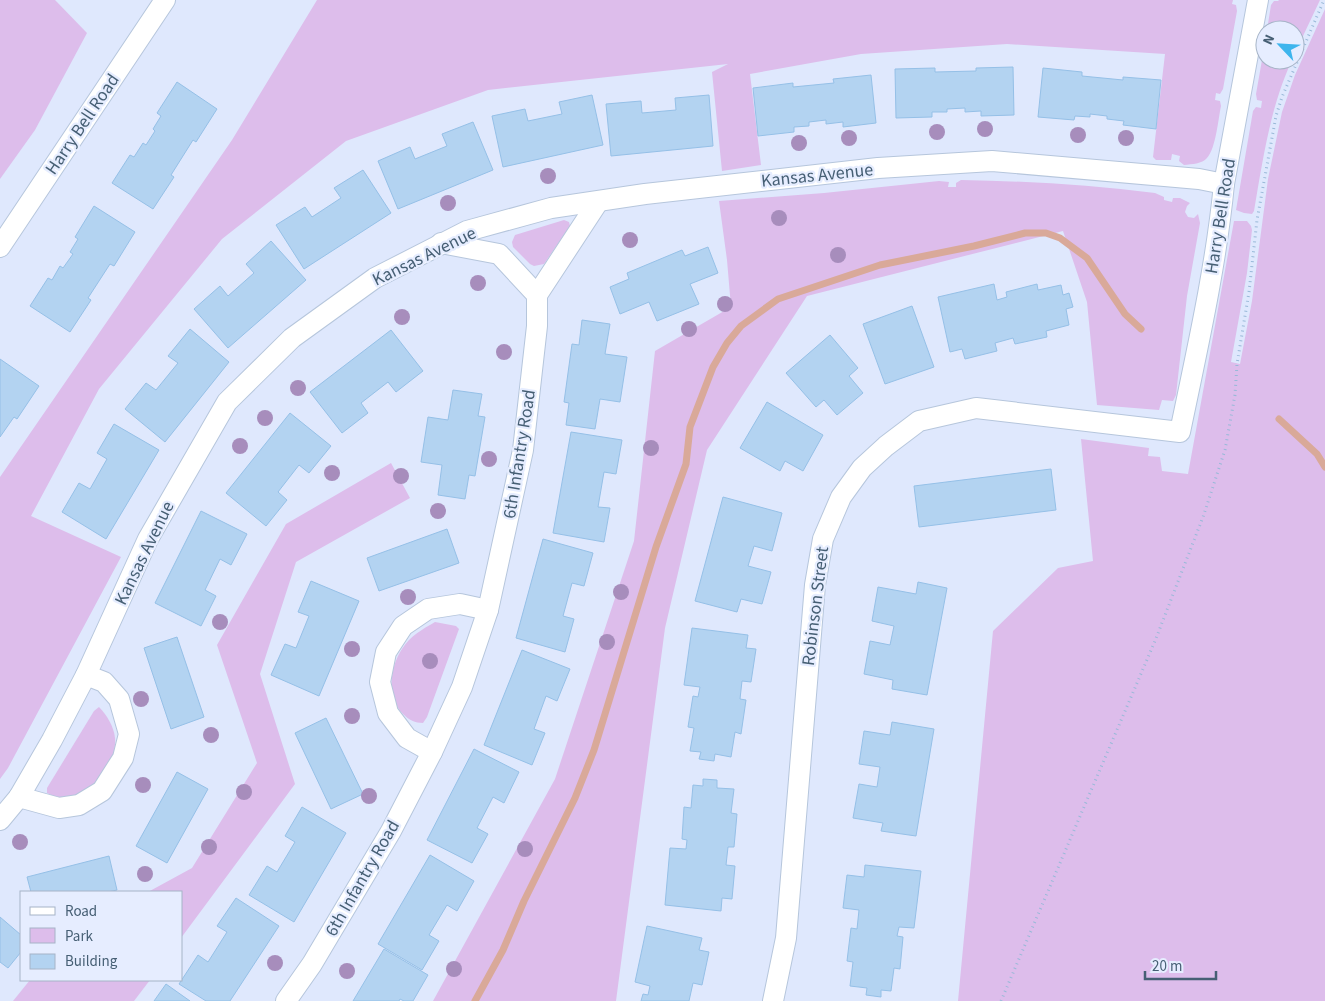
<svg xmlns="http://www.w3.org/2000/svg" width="1325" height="1001" viewBox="0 0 1325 1001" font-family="'Source Sans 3',sans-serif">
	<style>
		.green { fill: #ddbdeb }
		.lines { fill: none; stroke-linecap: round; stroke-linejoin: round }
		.stream { stroke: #d9a999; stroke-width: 7 }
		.building { fill: #b3d3f1; stroke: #95c0e7 }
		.street-casing { stroke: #b6c6dc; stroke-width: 22 }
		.path { stroke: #99b9d8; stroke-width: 3; stroke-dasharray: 1 4; stroke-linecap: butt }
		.street { stroke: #fff; stroke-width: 20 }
		.tree { fill: #a78dbc }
		.labels { text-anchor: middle; stroke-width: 4.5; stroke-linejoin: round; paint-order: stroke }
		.street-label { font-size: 18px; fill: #465f74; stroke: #e6edff }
	</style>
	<rect width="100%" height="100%" fill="#dfe8fd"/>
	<g class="green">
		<polygon points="0,0 55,0 87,33 35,130 0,179"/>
		<path d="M317,0H1233L1232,4L1236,5L1237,11L1223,89L1220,94L1216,93L1215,100L1220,101L1221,106C1218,120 1216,148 1207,158C1202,164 1192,164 1184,165L1179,161L1180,156L1172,154L1171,160H1156L1153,157L1165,54L1007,44L861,54L750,74L761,165L722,171L712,72L728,64L488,90L346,141L222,239L99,389L31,516L121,557L8,768L0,779V477L232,140Z"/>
		<polygon points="1279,0 1320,0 1295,53 1295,30 1267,30 1271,5 1274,1 1278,1"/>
		<polygon points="1325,9 1325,1001 958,1001 993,631 1058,568 1093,561 1081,439 1149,448 1148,456 1160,457 1162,471 1188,474 1234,221 1247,221 1251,226 1252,230 1247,273 1231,362 1240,364 1252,301 1268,179 1282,112 1295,75"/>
		<path d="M1265,43V60H1292C1270,108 1263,159 1254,211L1252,214L1244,213L1236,210L1253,111L1256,107L1261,108L1262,101L1257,100L1256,94Z"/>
		<path d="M961,180C1027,181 1091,185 1155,193L1164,197V200L1172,202L1173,198H1180L1190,203L1187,206L1185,212L1188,217L1194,218L1198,214L1200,223L1187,296L1176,395L1173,401L1162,400L1159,410L1097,405L1087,302L1063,231L807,296L707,450L665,628L616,1001H433L555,779L634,541L655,351L731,307L727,260L719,201L824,193L939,181L949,182L948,187H956V183Z"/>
		<polygon points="564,220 569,222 570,226 544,264 534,266 530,264 513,247 512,242 515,235"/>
		<polygon points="391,463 410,498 296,562 260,674 295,784 181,938 181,892 148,892 192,868 257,763 217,645 286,524"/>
		<path d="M435,622L456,626L459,629L427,717L423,723C415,723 409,720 403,714C386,697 390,667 402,649C410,636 423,629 435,622Z"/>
		<path d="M99,707C107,715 114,727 115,738C118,771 81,811 47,793V788L94,711Z"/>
		<polygon points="30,980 150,980 134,1001 13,1001"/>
	</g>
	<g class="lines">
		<g class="stream">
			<polyline points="1279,419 1317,454 1325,467"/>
			<polyline points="475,1001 503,950 524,901 575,798 594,750 656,547 686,464 690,427 713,367 727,343 741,326 778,299 880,265 974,246 1025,233 1046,233 1060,238 1087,258 1125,314 1141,329"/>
		</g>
	</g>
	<g class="building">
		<polygon points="1013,67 1014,115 981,116 981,111 965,112 965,108 947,109 947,112 932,112 932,117 896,118 895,69 935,68 935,72 976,71 976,68"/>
		<polygon points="1043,68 1082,72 1082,76 1123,80 1123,77 1161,80 1156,129 1123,125 1124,121 1107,119 1107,116 1090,114 1090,117 1075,116 1074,120 1038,117"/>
		<polygon points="871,75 876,123 843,127 843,122 826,124 826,120 809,122 809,126 794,127 794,132 758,136 753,88 793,83 793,87 834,83 833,79"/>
		<polygon points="177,82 217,109 196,142 193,140 171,175 174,177 153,209 112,183 130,155 134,157 143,143 146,145 155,131 153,129 161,116 157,113"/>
		<polygon points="592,95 603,145 503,167 492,116 525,109 528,121 562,114 559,102"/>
		<polygon points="709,95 713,146 611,156 606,104 641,101 642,113 676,110 675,98"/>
		<polygon points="473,122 493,170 398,209 378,161 410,147 415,159 447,146 442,134"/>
		<polygon points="363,170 391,213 304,269 276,225 305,207 312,217 341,198 334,188"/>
		<polygon points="94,206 135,232 114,266 110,264 88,298 91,300 70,332 30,306 48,278 52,280 60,266 63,268 73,254 70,252 78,239 75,237"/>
		<polygon points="271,241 306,280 228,348 194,309 220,286 228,296 254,273 246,264"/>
		<polygon points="708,247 718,273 690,284 699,304 657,321 649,302 620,314 610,287 629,279 627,273 682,250 685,256"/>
		<polygon points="994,284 997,300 1007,297 1006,292 1037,284 1038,290 1061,285 1063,295 1069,293 1073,307 1066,309 1069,325 1046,331 1047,337 1015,344 1013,338 995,343 997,351 965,359 962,349 950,352 938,297"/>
		<polygon points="912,306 934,367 885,384 863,324"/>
		<polygon points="582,320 610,324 605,354 627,357 620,402 600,399 595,429 566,425 569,403 564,402 572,344 579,345"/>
		<polygon points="190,329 229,362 165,442 125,409 146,383 156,390 178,363 168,356"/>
		<polygon points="391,330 423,371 396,392 388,382 361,403 368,413 342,433 310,392"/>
		<polygon points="830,335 858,368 849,376 863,393 837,415 824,400 816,407 786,373"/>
		<polygon points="0,359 39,386 17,419 14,417 0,437"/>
		<polygon points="453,390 482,394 478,416 485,417 475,476 469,475 465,499 438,495 442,465 421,462 428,417 448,420"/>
		<polygon points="767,402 823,435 803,471 785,461 780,471 740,448"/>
		<polygon points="290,413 331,446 309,473 299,465 278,492 287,500 266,526 226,493"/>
		<polygon points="114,424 159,450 106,539 62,512 79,483 90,489 107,459 97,453"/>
		<polygon points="571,432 622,440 616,474 604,472 598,507 610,508 604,542 553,533"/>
		<polygon points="1051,469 1056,510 919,527 914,486"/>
		<polygon points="723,497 782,513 772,551 754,546 748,566 771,572 762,604 741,599 737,612 695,601"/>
		<polygon points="201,511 247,534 231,565 220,559 205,590 216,596 201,626 155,603"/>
		<polygon points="447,529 459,563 379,591 367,558"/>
		<polygon points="543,539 593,553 584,586 572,583 563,616 574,619 565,652 516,638"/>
		<polygon points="311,581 359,601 319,696 271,675 285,644 296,648 309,616 298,612"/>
		<polygon points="918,582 947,588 927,695 892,689 893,680 864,674 870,641 890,645 894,626 872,621 878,587 916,594"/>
		<polygon points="692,628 748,635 746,648 756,649 751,682 742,681 740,699 746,700 741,734 735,732 731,757 715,754 714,761 699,759 701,752 690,751 694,728 688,727 693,696 698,697 700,687 684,685"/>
		<polygon points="177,637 204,717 171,729 144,648"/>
		<polygon points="522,650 570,669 557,701 546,696 534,729 545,733 532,765 484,745"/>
		<polygon points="326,718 363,794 331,809 295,733"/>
		<polygon points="892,722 934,729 916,836 881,831 883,823 853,818 859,784 877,787 880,767 859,764 864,731 890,735"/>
		<polygon points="474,749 519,772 504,803 493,797 477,828 488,834 472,863 427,840"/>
		<polygon points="177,772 208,789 167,863 136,846"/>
		<polygon points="703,779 717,780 717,788 734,789 731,813 737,814 734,847 728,847 726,865 735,866 732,899 722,898 721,911 665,905 670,848 686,849 687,840 682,839 684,807 691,808 693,785 703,786"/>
		<polygon points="302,807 346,833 294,922 249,895 267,866 277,872 295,842 285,836"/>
		<polygon points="430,855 474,881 457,911 447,905 429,935 439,941 422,970 378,944"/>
		<polygon points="109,856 117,890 108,892 31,892 27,877"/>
		<polygon points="865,865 921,871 914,928 899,927 897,936 903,937 900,969 894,968 891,991 881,990 881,997 866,995 867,988 850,986 853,962 847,961 851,928 857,929 859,910 843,908 847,875 864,877"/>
		<polygon points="236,898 279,926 230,1001 206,1001 179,984 198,955 208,962 227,932 217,926"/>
		<polygon points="0,917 21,935 21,952 8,968 0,962"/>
		<polygon points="647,926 702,938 699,950 709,952 702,985 693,983 689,1001 641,1001 643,994 648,995 650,986 635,982"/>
		<polygon points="384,949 428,975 413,1001 404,1001 400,999 399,1001 353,1001"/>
		<polygon points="166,984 190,1001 154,1001"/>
	</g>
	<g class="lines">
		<g class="street-casing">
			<g id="street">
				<polyline points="441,243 499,254 537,295"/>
				<polyline points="0,247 165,0"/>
				<polyline points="432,752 407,738 388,713 380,682 386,652 403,626 428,609 460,604 488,610"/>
				<polyline points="19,797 59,808 79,805 102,791 123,758 129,734 119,699 104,682 86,675"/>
				<polyline points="0,820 19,797 52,740 86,675 148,539 227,402 292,338 375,278 467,231 551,208 645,194 878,168 992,161 1199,179 1224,184"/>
				<polyline points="286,1001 312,964 391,831 432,752 462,687 488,610 523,450 537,326 537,295 598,202"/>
				<path d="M773,1001L786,938L815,585L823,539L841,497L862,468L886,446L919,421L976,408L1180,432C1197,350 1216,267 1224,184L1258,0"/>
			</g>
		</g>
		<polyline class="path" points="1001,1001 1155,641 1203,517 1225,450 1235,395 1237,364 1249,292 1257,220 1276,116 1282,97 1324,0"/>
		<use href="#street" class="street"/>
	</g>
	<g class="tree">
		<circle cx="985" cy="129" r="8"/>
		<circle cx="937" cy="132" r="8"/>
		<circle cx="1078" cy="135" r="8"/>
		<circle cx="849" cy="138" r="8"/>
		<circle cx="1126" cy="138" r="8"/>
		<circle cx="799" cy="143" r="8"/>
		<circle cx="548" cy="176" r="8"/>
		<circle cx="448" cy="203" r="8"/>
		<circle cx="779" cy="218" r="8"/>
		<circle cx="630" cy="240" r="8"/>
		<circle cx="838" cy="255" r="8"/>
		<circle cx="478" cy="283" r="8"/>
		<circle cx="725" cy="304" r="8"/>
		<circle cx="402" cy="317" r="8"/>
		<circle cx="689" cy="329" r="8"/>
		<circle cx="504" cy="352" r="8"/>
		<circle cx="298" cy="388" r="8"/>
		<circle cx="265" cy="418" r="8"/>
		<circle cx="240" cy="446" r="8"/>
		<circle cx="651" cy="448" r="8"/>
		<circle cx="489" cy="459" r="8"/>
		<circle cx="332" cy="473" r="8"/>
		<circle cx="401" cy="476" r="8"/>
		<circle cx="438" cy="511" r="8"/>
		<circle cx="621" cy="592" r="8"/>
		<circle cx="408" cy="597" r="8"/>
		<circle cx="220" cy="622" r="8"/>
		<circle cx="607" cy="642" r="8"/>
		<circle cx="352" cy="649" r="8"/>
		<circle cx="430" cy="661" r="8"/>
		<circle cx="141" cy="699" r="8"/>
		<circle cx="352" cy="716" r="8"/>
		<circle cx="211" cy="735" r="8"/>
		<circle cx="143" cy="785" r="8"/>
		<circle cx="244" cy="792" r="8"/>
		<circle cx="369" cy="796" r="8"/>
		<circle cx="20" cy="842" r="8"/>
		<circle cx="209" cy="847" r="8"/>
		<circle cx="525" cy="849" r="8"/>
		<circle cx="145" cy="874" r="8"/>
		<circle cx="275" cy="963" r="8"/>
		<circle cx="454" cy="969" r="8"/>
		<circle cx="347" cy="971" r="8"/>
	</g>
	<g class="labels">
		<g class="street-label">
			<text transform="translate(82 124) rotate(-56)" y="6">Harry Bell Road</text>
			<text transform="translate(817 175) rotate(-6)" y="6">Kansas Avenue</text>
			<text transform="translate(1220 216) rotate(-81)" y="6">Harry Bell Road</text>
			<text transform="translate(424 256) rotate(-26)" y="6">Kansas Avenue</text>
			<text transform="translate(519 454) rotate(-81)" y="6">6th Infantry Road</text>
			<text transform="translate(144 553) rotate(-64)" y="6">Kansas Avenue</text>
			<text transform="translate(815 606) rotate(-83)" y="6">Robinson Street</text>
			<text transform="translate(362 878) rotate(-60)" y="6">6th Infantry Road</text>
		</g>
	</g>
	<rect x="20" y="891" width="162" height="90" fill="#e6edff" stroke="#a6b4c7"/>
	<rect x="30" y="907" width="25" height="8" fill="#ffffff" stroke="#a6b4c7"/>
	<text x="65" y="916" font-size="15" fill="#465f74">Road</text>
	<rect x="30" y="928" width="25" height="15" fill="#ddbdeb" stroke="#a6b4c7"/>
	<text x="65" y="941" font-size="15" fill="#465f74">Park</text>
	<rect x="30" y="954" width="25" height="15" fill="#b3d3f1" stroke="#a6b4c7"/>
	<text x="65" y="966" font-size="15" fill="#465f74">Building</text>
	<g transform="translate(1280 45) rotate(295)"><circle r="24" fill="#e6edff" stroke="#a6b4c7"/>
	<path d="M0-4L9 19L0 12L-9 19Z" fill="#3eb5ed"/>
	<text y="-8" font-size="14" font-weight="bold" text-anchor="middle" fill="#465f74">N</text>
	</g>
	<path d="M1145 971v8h71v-8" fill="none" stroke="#465f74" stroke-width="2.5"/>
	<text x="1152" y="971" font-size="15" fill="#465f74" stroke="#e6edff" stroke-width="4" paint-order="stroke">20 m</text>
</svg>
